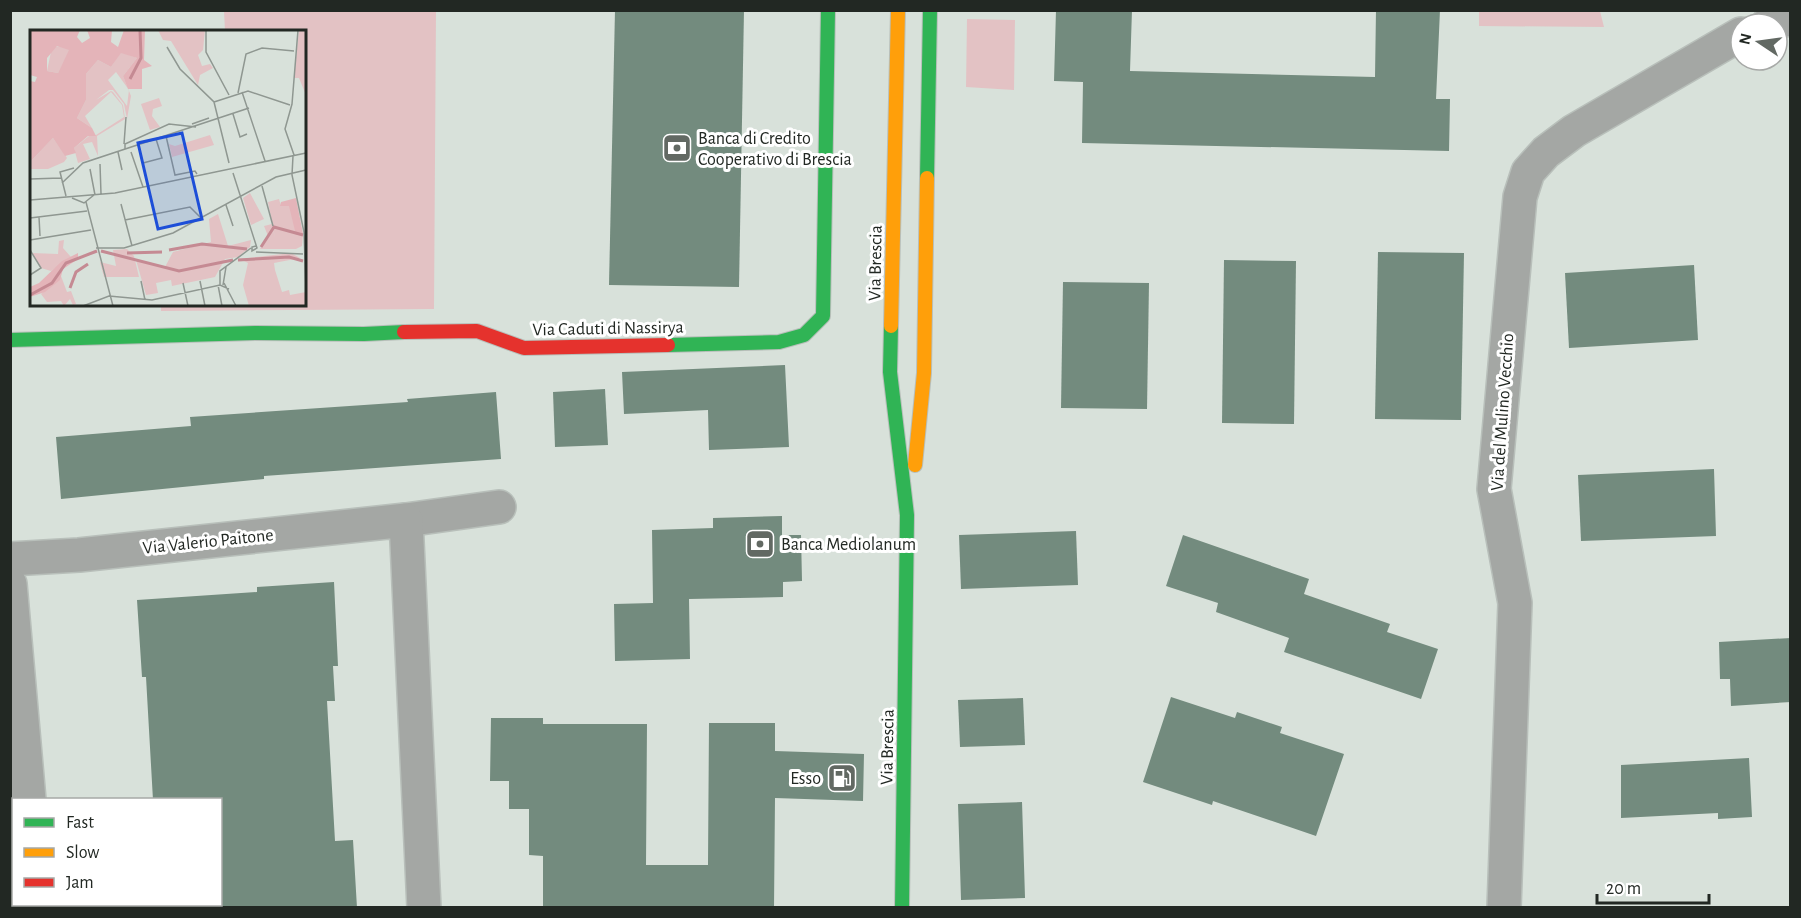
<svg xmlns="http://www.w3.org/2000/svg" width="1801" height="918" viewBox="0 0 1801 918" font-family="'Alegreya Sans',sans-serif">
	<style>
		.green { fill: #e3c2c4 }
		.building { fill: #738b7e }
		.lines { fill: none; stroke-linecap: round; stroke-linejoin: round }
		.street-casing { stroke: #b8bfba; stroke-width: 36 }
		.fast-casing { stroke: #b8bfba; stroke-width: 16 }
		.slow-casing { stroke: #b8bfba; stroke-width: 16 }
		.jam-casing { stroke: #b8bfba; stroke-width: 16 }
		.street { stroke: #a4a7a4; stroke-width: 33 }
		.fast { stroke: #30b455; stroke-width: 14 }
		.slow { stroke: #ff9f0a; stroke-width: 14 }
		.jam { stroke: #e5322d; stroke-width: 14 }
		.labels { text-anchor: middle; stroke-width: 6; stroke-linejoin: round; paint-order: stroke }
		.poi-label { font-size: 18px; fill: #222823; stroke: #fff; text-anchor: start }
		.street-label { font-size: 18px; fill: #222823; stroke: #fff }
		.inset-river { fill: none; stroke: #c58a93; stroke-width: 3 }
		.inset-road { fill: none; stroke: #8f9791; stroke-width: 1.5 }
		.view { fill: #1d4ed8; fill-opacity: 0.15; stroke: #1d4ed8; stroke-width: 3 }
		.inset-edge { fill: none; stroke: #222823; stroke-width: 3 }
	</style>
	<rect width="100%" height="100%" fill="#d8e1da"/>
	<g class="green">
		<polygon points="224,11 436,11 434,309 161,311 161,305 304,304 304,32 225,31"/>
		<polygon points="1600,11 1604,27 1479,26 1479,11"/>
		<polygon points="967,19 1015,20 1014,90 966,87"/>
	</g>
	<g class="building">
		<polygon points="615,10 744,10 739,287 609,285"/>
		<polygon points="1056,10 1132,10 1130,71 1375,77 1376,10 1440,10 1436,99 1450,99 1449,151 1082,143 1083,82 1054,81"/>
		<polygon points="1378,252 1464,253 1461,420 1375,419"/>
		<polygon points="1224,260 1296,261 1294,424 1222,423"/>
		<polygon points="1694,265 1698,340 1569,348 1565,273"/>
		<polygon points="1063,282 1149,283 1147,409 1061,408"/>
		<polygon points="785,365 789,447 709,450 708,410 624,414 622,372"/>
		<polygon points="605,389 608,445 555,447 553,392"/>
		<polygon points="496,392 501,459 264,476 264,479 61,499 56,437 191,426 190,417 408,402 407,399"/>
		<polygon points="1714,469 1716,536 1581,541 1578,475"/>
		<polygon points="782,516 782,535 801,535 802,581 783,582 783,597 689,599 690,659 615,661 614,604 653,603 652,530 713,528 713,518"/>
		<polygon points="1076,531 1078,585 961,589 959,535"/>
		<polygon points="1183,535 1309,579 1304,594 1390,624 1387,632 1438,649 1421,699 1284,652 1289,638 1216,612 1218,603 1166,586"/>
		<polygon points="334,582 338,666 333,666 335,701 327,701 335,841 353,840 357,908 220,908 220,800 153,800 146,677 142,677 137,600 257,592 257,587"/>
		<polygon points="1791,638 1791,702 1731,706 1730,679 1720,679 1719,642"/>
		<polygon points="1171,697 1235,718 1237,712 1282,727 1280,733 1344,754 1316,836 1213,801 1212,805 1143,782"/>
		<polygon points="1023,698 1025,745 960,747 958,700"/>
		<polygon points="491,718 543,718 543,724 647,724 646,865 708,865 709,723 775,723 775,751 864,754 863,801 775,798 774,908 543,908 543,856 529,855 529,809 509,809 509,781 490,781"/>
		<polygon points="1749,758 1752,817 1718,819 1718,813 1621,818 1621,765"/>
		<polygon points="1022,802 1025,898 961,900 958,804"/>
	</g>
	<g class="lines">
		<g class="street-casing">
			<g id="street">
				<polyline points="1768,24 1789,19"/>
				<polyline points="406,520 499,507"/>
				<polyline points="10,559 79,555 406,520 424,908"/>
				<polyline points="10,584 29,800"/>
				<polyline points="39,904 39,908"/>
				<polyline points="1504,908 1515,603 1494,489 1520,197 1528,172 1546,152 1574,131 1741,34"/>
			</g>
		</g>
		<g class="fast-casing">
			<g id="fast">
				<polyline points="927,178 930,10"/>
				<polyline points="891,326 890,372 907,515 902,908"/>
				<polyline points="10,340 255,333 364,334 404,332"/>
				<polyline points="668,345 779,342 804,335 823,316 828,10"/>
			</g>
		</g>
		<g class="slow-casing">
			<g id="slow">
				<polyline points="891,326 898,10"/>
				<polyline points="915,465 924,373 927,178"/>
			</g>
		</g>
		<g class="jam-casing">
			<polyline id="jam" points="404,332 477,331 524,348 668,345"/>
		</g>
		<use href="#street" class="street"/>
		<use href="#fast" class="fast"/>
		<use href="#slow" class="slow"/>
		<use href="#jam" class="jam"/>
	</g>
	<defs>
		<g id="bank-square" transform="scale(1.5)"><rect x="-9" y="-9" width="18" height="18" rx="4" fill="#626963" stroke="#fff"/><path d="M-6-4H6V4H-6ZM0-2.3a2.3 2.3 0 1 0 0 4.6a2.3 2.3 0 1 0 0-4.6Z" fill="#fff"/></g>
		<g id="fuel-square" transform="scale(1.5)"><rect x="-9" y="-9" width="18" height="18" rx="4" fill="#626963" stroke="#fff"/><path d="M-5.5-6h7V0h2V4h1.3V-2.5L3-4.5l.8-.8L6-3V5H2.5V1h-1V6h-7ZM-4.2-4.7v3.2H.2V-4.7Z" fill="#fff"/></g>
	</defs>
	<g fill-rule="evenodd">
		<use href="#bank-square" x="677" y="148"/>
		<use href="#bank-square" x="760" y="544"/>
		<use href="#fuel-square" x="842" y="778"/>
	</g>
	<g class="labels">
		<g class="poi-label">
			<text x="698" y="144">Banca di Credito<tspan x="698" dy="21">Cooperativo di Brescia</tspan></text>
			<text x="781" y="550">Banca Mediolanum</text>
			<text x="821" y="784" text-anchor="end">Esso</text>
		</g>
		<g class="street-label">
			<text transform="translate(875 263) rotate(-89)" y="6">Via Brescia</text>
			<text transform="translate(608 328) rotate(-1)" y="6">Via Caduti di Nassirya</text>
			<text transform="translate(1502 412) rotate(-86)" y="6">Via del Mulino Vecchio</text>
			<text transform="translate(208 541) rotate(-6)" y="6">Via Valerio Paitone</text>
			<text transform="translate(887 747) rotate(-89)" y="6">Via Brescia</text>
		</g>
	</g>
	<g transform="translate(30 30)">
		<rect width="276" height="276" fill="#d8e1da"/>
		<path d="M128,0H175L173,20L168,25L172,36L180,34L183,38L170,45L168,55L141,11L133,10ZM269,0H276V65L269,48H264ZM33,16L40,20L28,43L17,41L22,17ZM91,22L107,28L93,46L101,66L97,89L94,74L83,60H79L66,70L81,61L83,62L93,75L95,89L67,106L68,126L62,112L53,114L60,129L48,133L44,118L59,106L66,105L94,87L92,75L81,62L55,86L62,98L47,88L56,70V44L68,30L81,37ZM86,42L99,60L97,76L78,50ZM129,68L132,76L123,79L122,86L130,97L120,100L111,74ZM180,105L184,115L142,127L139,114L145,116ZM23,108L37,128L34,132L18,139H0V132ZM220,163L234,189L221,195L213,168ZM249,169L251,176H260L273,204L272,216L266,219H230L238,206L234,196L242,194L245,208L238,172ZM188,184L198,216L221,210L220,217L208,227L195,229L185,247L142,256L141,250L126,253L128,263L116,265L106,230L135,237L143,222L181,212L179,189ZM34,210L33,218L41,227L21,241L11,238L2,223L28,224L29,211ZM97,219L104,226L109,247H74L70,232L86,236L83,220ZM261,223L270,228L244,233L245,240L252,262L259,260L260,265L276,262V276H219L213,255L218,233L210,229ZM31,246L37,262L41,261L46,274L43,275L40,269L34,276L31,271L17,272L11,264Z" fill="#e3c2c4" fill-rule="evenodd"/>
		<path d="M0,0H50L47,7L52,13L60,8L57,0H82L81,12L88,17L94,0H115L114,30L122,36L112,39V59H98L93,46L107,28L91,23L81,37L68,30L56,44V70L47,88L62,98L66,106H58L44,118L46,123L35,126L23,108L0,132V51L5,52L7,47L0,45ZM27,16L39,20L28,43L17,41V28ZM266,168L273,204L266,205L259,176H250L251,172ZM48,223V229L33,239L30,250L15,262L0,267V257L9,253L32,231Z" fill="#e4b4b9" fill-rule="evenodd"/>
		<path class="inset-river" d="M100,49L111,28L110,0M231,217L244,197L273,205M139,220L172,214L217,219M71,221L149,241L203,230M97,223L132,222M208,230L259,227L273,231M40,258L46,242L58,234M0,265L22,253L36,233L67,221"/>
		<path class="inset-road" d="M176,0V22L199,65M137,17L150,39L184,72L199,133M212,62L235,131M208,63L216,24L232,18L264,21M184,72L218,61L260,75M203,84L210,107L217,104M162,94L179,88M136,106L145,145L165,141L167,144M94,114L96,87M95,119V114L139,94L166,97M88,122L92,140M101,122L113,157M264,125L255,99L262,74L268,0M263,126L262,145L274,202L276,259M113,133L132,128L126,109M70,134L71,164M60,139L65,165M203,143L227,218L222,221V217L226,216M0,149L31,148M32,153L53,133L219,78M232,156L243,196M36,166L30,142L44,138M42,168L54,173L64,165M0,170L85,163L276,123M56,172L83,276M91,174L102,216M196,175L203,196M9,187L10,206M0,188L57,181M95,190L160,177L171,188M0,210L61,200M66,218H94L143,203L246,147L276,140M0,220L11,238L0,245M226,222L273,224M111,251L115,270M170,251L175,276M153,253L158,276M194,253L206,276M188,255L192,276M190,255V241L221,218M193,255L196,237M53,276L79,266L122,270L190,255L199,259"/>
		<path class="view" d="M152,103L172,189L128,199L108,113Z"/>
		<rect width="276" height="276" class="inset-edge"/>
	</g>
	<rect width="1801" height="918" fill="none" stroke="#222823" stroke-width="24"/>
	<rect x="12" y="798" width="210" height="108" fill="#ffffff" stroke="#a7a9a7" stroke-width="1.5"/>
	<rect x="24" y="818" width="30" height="9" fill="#30b455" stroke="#a7a9a7" stroke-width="1.5"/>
	<text x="66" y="828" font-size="18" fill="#222823">Fast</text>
	<rect x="24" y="848" width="30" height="9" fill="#ff9f0a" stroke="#a7a9a7" stroke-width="1.5"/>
	<text x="66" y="858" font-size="18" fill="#222823">Slow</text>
	<rect x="24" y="878" width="30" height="9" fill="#e5322d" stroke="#a7a9a7" stroke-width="1.5"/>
	<text x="66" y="888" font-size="18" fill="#222823">Jam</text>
	<g transform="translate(1759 42) rotate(283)"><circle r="28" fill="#ffffff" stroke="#a7a9a7" stroke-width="1.5"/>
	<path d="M0-4.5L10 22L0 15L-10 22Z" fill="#626963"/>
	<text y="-9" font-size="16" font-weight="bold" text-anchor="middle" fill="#222823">N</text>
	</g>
	<path d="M1597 894v9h112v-9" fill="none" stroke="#222823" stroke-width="3"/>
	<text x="1606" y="894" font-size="18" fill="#222823" stroke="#ffffff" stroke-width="4.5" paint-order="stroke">20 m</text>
</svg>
